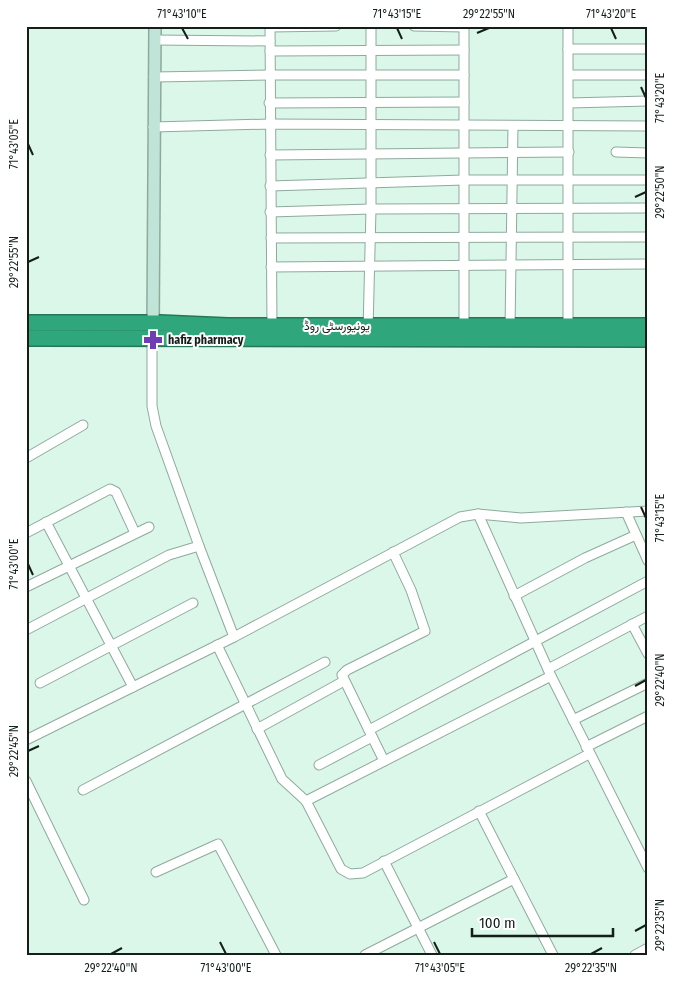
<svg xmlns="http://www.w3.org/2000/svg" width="674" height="981" viewBox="0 0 674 981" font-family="'Fira Sans Condensed',Vazirmatn,sans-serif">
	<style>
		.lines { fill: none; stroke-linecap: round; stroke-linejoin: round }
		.street-casing { stroke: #8faa9d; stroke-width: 11 }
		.secondary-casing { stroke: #8faa9d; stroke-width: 14 }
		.highway-casing { stroke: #26775a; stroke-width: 18 }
		.street { stroke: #fff; stroke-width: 9 }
		.secondary { stroke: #c1e4d8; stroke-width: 11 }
		.highway { stroke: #2fa67c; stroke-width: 15 }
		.ticks { fill: none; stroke: #141f1a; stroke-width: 2 }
		.labels { text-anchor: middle; stroke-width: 4; stroke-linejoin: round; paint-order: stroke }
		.street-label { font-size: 12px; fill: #141f1a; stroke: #fff }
		.poi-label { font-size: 12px; font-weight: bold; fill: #141f1a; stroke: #fff; text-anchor: start }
		.neatline { fill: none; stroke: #141f1a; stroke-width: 2 }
		.ticks-label { font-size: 12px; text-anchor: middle; fill: #141f1a }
	</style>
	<rect width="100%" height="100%" fill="#daf7e9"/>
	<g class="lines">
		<g class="street-casing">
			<g id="street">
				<polyline points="270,26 272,330"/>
				<polyline points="414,26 464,27"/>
				<polyline points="464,26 464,327"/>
				<polyline points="568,26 568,326"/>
				<polyline points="270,27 336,26"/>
				<polyline points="155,40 270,41"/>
				<polyline points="568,49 648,49"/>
				<polyline points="270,51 464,50"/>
				<polyline points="569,75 648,75"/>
				<polyline points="154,77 270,75 464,75"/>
				<polyline points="269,103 464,102"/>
				<polyline points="569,103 648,101"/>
				<polyline points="153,127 269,124 648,126"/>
				<polyline points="616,152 648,153"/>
				<polyline points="270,155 569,152"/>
				<polyline points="270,186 464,180 648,180"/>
				<polyline points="270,212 371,209 648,208"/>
				<polyline points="271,238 648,237"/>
				<polyline points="271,267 648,264"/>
				<polyline points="510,329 513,126"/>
				<polyline points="368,331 371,209 371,26"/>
				<polyline points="152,338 152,406 156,426 199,546 234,637"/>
				<polyline points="26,458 83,425"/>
				<polyline points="626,512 648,561"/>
				<polyline points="478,514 551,676 648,868"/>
				<polyline points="46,522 133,687"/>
				<polyline points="26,533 110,489 116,492 135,533"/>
				<polyline points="26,587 149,527"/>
				<polyline points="514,596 585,558 636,535"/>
				<polyline points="632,624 648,654"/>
				<polyline points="26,630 169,555 199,546"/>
				<polyline points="217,645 282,779 306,801 341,869 350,874 363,873 589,754"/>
				<polyline points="548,669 648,616"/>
				<polyline points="40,683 193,603"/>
				<polyline points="573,720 648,683"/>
				<polyline points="257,729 344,681"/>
				<polyline points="369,730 648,581"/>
				<polyline points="26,740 234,637 460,517 478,514 521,518 648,511"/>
				<polyline points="586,747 648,716"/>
				<polyline points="384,761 342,675 347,670 425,631 411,590 393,552"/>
				<polyline points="319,765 372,737"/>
				<polyline points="26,781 84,900"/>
				<polyline points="83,790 325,662"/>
				<polyline points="306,801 551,676"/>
				<polyline points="479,811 553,955"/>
				<polyline points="384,861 432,955"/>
				<polyline points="156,872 218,844 276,955"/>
				<polyline points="365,955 514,879"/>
				<polyline points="635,955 648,948"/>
			</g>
		</g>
		<g class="secondary-casing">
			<polyline id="secondary" points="153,329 155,26"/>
		</g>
		<g class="highway-casing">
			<g id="highway">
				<polyline points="26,323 160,323 228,326 648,326"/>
				<polyline points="26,338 648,339"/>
			</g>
		</g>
		<use href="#street" class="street"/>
		<use href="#secondary" class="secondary"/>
		<use href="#highway" class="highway"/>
	</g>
	<path class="ticks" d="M182,28L188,39M397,28L402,39M611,28L616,39M477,33L489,28M641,87L646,98M28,144L33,155M635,197L646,192M28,262L39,257M641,507L646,518M28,564L33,575M635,686L646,680M28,751L39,746M635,931L646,925M220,942L226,954M434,942L440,954M111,954L122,948M591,954L602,948"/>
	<defs>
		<g id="pharmacy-bare" transform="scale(1.5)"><path d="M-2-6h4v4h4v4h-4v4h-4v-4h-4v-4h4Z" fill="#6f3eb6" stroke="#fff" stroke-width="2.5" paint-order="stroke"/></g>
	</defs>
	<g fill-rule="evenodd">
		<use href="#pharmacy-bare" x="153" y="340"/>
	</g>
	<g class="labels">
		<g class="street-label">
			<text x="337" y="330">یونیورسٹی روڈ</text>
		</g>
		<g class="poi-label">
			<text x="168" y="344">hafiz pharmacy</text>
		</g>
	</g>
	<rect width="674" height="981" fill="none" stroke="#ffffff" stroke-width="55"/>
	<path d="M472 928v8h141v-8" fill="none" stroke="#141f1a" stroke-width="2.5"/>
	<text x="479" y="928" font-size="15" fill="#141f1a" stroke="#ffffff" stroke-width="4" paint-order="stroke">100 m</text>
	<rect x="28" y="28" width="618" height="926" class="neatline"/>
	<g class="ticks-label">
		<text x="182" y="18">71°43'10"E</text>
		<text x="397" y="18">71°43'15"E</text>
		<text x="489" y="18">29°22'55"N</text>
		<text x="611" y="18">71°43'20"E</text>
		<text transform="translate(660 98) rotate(-90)" y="4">71°43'20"E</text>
		<text transform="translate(14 144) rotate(-90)" y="4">71°43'05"E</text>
		<text transform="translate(660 192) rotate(-90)" y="4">29°22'50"N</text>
		<text transform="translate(14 262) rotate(-90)" y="4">29°22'55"N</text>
		<text transform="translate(660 518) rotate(-90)" y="4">71°43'15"E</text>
		<text transform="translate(14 564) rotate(-90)" y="4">71°43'00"E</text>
		<text transform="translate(660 680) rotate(-90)" y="4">29°22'40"N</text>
		<text transform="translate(14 751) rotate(-90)" y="4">29°22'45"N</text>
		<text transform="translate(660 925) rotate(-90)" y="4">29°22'35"N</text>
		<text x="111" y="972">29°22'40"N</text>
		<text x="226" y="972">71°43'00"E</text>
		<text x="440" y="972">71°43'05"E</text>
		<text x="591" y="972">29°22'35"N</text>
	</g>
</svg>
